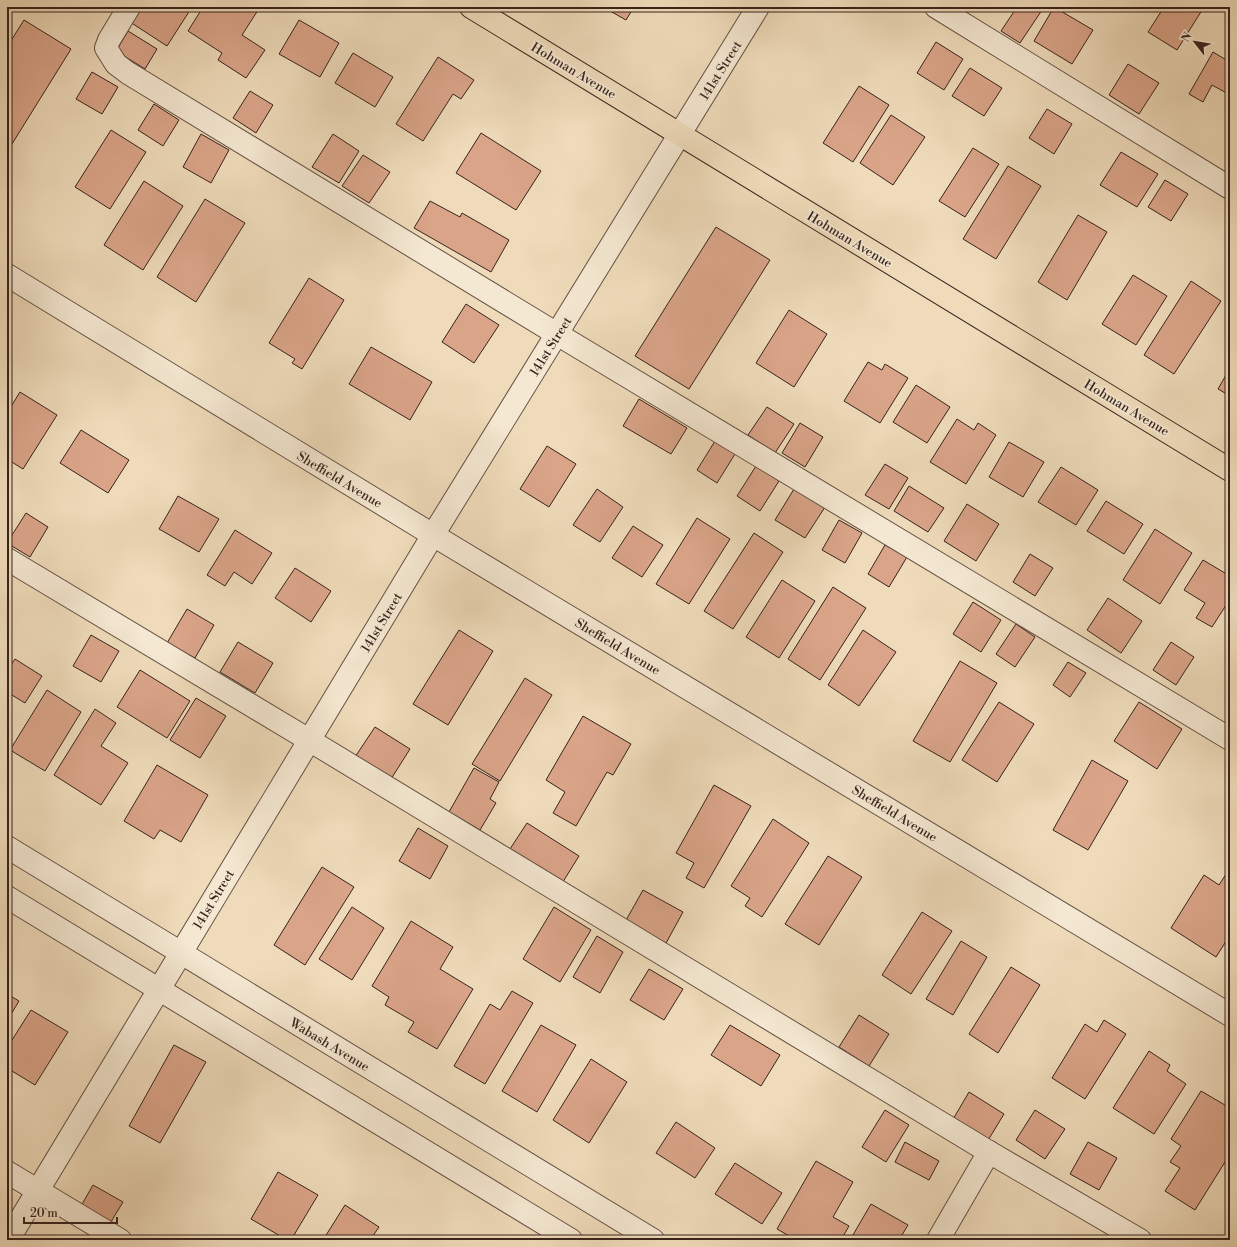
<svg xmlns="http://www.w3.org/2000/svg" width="1237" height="1247" viewBox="0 0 1237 1247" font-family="'Libre Bodoni',serif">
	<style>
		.building { fill: #daa489; stroke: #37231d }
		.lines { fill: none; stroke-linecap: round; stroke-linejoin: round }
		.minor-casing { stroke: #655144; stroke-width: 24 }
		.major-casing { stroke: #37231d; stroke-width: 24 }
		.minor { stroke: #f5e8d2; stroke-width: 22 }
		.major { stroke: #efdbba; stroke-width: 22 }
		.labels { text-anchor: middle; stroke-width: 3.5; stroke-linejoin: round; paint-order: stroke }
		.street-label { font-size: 13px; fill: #37231d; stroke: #f5e8d2 }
	</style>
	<rect width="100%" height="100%" fill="#efdbba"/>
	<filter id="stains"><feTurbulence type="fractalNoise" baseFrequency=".005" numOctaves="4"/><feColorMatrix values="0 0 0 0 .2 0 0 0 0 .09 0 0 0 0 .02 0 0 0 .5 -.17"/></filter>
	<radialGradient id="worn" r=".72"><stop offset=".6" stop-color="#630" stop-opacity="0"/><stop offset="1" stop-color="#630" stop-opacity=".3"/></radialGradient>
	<g class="building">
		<polygon points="136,7 192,7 167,46 127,20"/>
		<polygon points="203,7 260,7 242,35 265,50 246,78 218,60 222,53 188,31"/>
		<polygon points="603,7 634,7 626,20"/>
		<polygon points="1017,7 1044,7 1020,43 1001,31"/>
		<polygon points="1054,7 1093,30 1072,64 1034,41"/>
		<polygon points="1164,7 1204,7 1177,50 1148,32"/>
		<polygon points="24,20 71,49 7,152 7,47"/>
		<polygon points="299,20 339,43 320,77 279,54"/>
		<polygon points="128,31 157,49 145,69 116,51"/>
		<polygon points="936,42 963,59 944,90 917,73"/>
		<polygon points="1213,52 1228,61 1230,57 1230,95 1212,85 1203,102 1189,94"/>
		<polygon points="353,53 393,77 375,107 335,83"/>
		<polygon points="438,57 474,80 461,99 453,94 423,141 396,124"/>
		<polygon points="1128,64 1159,83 1139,114 1109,95"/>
		<polygon points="970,68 1002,88 984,116 952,96"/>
		<polygon points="92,72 118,87 102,114 76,99"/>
		<polygon points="859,86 889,105 853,162 823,143"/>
		<polygon points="250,91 273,105 256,133 233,118"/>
		<polygon points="154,104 179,120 163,146 138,130"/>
		<polygon points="1047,109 1072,124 1054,154 1029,138"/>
		<polygon points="891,115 925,137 893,185 860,163"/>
		<polygon points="111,130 146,152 110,209 75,187"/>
		<polygon points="481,133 541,171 516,210 456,173"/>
		<polygon points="201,134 229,150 211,183 183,167"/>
		<polygon points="333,134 359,151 339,183 312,167"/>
		<polygon points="973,148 999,164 965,217 939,201"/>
		<polygon points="1121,152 1158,174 1137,207 1100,185"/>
		<polygon points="363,155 390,172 369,203 342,186"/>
		<polygon points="1008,166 1041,186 996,259 963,239"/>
		<polygon points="1165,180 1188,194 1171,221 1148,207"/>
		<polygon points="144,181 183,206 143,270 104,245"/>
		<polygon points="205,199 245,223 196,302 157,277"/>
		<polygon points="430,201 460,217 462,213 509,240 491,272 414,228"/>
		<polygon points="1078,215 1107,232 1067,300 1038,282"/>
		<polygon points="716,227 770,260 689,389 635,356"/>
		<polygon points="1133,275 1167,296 1136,345 1102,324"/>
		<polygon points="309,278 344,300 302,369 292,363 295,359 269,343"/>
		<polygon points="1191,281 1221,301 1174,374 1144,355"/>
		<polygon points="466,304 499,325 474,363 442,342"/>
		<polygon points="789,310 827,334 794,387 756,363"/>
		<polygon points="371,347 432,382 410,420 349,384"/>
		<polygon points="868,362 882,370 885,364 908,378 880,423 844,401"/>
		<polygon points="1230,368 1230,396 1218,389"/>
		<polygon points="916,385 950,407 927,443 893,422"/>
		<polygon points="20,392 57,415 23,469 7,459 7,413"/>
		<polygon points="639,399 687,428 671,454 623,426"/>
		<polygon points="767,407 794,424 775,453 748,435"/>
		<polygon points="957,419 974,430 978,423 996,435 966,484 930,462"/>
		<polygon points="800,423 823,437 805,467 782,453"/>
		<polygon points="81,430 129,460 108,493 60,463"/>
		<polygon points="715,441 735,454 717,483 697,470"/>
		<polygon points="1009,442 1044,462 1023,497 989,477"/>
		<polygon points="547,446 576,464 549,507 520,489"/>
		<polygon points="885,464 908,478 889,509 865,495"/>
		<polygon points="756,466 779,481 760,511 737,496"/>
		<polygon points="1061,467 1098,490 1076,525 1038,502"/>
		<polygon points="909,486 944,508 928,532 894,511"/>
		<polygon points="597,489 623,507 600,542 573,525"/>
		<polygon points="794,489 825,507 805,538 775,520"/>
		<polygon points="178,496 219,519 199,552 159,529"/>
		<polygon points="1106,501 1143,524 1124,554 1087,531"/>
		<polygon points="967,504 999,524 976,561 944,541"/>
		<polygon points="26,513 48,527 30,557 7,543"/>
		<polygon points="697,518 730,539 689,604 656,584"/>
		<polygon points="839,520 862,533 845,563 822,550"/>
		<polygon points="633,526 663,545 642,577 612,558"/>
		<polygon points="1155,529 1192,553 1160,604 1123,580"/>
		<polygon points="235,530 272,553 252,584 234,572 225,586 207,575"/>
		<polygon points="754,533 783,552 733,629 704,611"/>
		<polygon points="885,545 907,557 889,587 868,574"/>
		<polygon points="1030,554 1053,568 1035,596 1013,582"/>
		<polygon points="1203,560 1230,576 1230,599 1212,627 1196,618 1205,603 1184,590"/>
		<polygon points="295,568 331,591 311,622 275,598"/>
		<polygon points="782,580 815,601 779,658 746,637"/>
		<polygon points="833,587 866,608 820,680 788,659"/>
		<polygon points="1108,598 1142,621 1121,653 1087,630"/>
		<polygon points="973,602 1001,620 981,652 953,634"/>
		<polygon points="187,609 214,625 195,658 167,643"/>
		<polygon points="1016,624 1035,637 1015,667 996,654"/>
		<polygon points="459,630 493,651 448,725 413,704"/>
		<polygon points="863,630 896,652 859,706 828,685"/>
		<polygon points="91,635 119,651 101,682 73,666"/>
		<polygon points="238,642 273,663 255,693 220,672"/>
		<polygon points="1171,642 1194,657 1176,685 1153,670"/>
		<polygon points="15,659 42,676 25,703 7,692 7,671"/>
		<polygon points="960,661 997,683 950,762 913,741"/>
		<polygon points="1068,662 1086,673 1070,697 1053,685"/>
		<polygon points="140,670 190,701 167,738 117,707"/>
		<polygon points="525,678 552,695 500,781 472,764"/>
		<polygon points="47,690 81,712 45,771 10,750"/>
		<polygon points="196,698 226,716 200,758 170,740"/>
		<polygon points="999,702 1034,724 997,782 962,760"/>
		<polygon points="1139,702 1182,729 1157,769 1114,741"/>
		<polygon points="95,709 116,723 101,746 128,763 101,805 54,775"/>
		<polygon points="583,716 631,744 613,775 607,772 576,826 553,813 565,792 546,780"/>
		<polygon points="375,727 410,749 391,779 355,757"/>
		<polygon points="1092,760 1128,781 1088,850 1053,830"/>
		<polygon points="157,765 208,795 181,842 160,830 154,839 124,821"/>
		<polygon points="474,768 499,782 490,799 496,803 480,830 449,812"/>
		<polygon points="714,785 751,806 704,888 686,878 694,863 676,853"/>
		<polygon points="773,819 809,843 762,917 745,906 750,898 731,886"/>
		<polygon points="527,823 579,856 561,885 508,852"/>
		<polygon points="418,828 448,846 430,879 399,861"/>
		<polygon points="828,856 862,877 819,945 785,924"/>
		<polygon points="322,867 354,887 305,965 274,945"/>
		<polygon points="1230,868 1230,935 1216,957 1171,928 1204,875 1219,885"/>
		<polygon points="643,890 683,912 665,945 625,922"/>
		<polygon points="352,907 384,928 352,980 319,959"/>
		<polygon points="554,907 591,930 560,982 523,959"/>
		<polygon points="922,912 952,931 911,994 882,975"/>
		<polygon points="411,921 453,947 440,969 473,989 437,1049 408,1032 414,1022 385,1005 389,997 372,986"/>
		<polygon points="597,936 623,952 600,993 573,977"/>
		<polygon points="961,941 987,957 953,1015 926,999"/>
		<polygon points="1011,967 1040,985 998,1053 969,1034"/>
		<polygon points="649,969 683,989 664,1020 630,1000"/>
		<polygon points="512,991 533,1003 485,1084 454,1066 490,1004 500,1010"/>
		<polygon points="7,994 19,1001 7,1021"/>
		<polygon points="31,1010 68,1032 35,1085 7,1068 7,1048"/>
		<polygon points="859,1015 889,1034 869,1066 839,1047"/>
		<polygon points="1104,1020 1126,1034 1085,1099 1052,1078 1085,1024 1097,1032"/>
		<polygon points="541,1025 576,1045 537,1112 502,1091"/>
		<polygon points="730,1025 780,1055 761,1086 711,1055"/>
		<polygon points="174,1045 206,1062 160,1143 129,1126"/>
		<polygon points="1149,1051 1170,1065 1167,1071 1186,1084 1154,1134 1113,1108"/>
		<polygon points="591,1059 627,1082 589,1143 553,1120"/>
		<polygon points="1201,1091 1230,1108 1230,1154 1195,1210 1165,1191 1180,1168 1170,1162 1181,1146 1171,1139"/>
		<polygon points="969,1092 1004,1114 987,1142 952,1121"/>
		<polygon points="885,1110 909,1125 886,1162 862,1147"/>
		<polygon points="1035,1110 1065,1129 1045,1159 1016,1140"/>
		<polygon points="676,1122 715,1148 695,1178 656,1153"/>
		<polygon points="905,1142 939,1161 929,1180 895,1162"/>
		<polygon points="1088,1142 1117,1158 1099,1190 1070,1174"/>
		<polygon points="816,1161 853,1182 833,1217 849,1226 841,1240 796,1240 777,1229"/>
		<polygon points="735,1163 782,1193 762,1224 715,1194"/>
		<polygon points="278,1172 318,1195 291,1240 287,1240 251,1219"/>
		<polygon points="93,1185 123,1202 106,1230 77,1213"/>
		<polygon points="871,1204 908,1225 899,1240 850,1240"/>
		<polygon points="345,1205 379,1227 370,1240 323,1240"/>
	</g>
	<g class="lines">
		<g class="minor-casing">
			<g id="minor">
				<polyline points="129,7 109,40 106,48 116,64 128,73 557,334 1230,739"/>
				<polyline points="936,7 1230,188"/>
				<polyline points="7,275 433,535 1230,1015"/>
				<polyline points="7,559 309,740 989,1152 1140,1240"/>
				<polyline points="7,847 653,1240"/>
				<polyline points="7,897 571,1240"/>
				<polyline points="7,1172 120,1240"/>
				<polyline points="8,1240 433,535 758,7"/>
				<polyline points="938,1240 989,1152"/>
			</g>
		</g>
		<g class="major-casing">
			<polyline id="major" points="471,7 1230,470"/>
		</g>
		<use href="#minor" class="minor"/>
		<use href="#major" class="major"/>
	</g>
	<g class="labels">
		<g class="street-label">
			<text transform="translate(574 70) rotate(31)" y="5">Hohman Avenue</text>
			<text transform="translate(720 70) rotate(-58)" y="5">141st Street</text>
			<text transform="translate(850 239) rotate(31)" y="5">Hohman Avenue</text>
			<text transform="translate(550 346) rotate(-58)" y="5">141st Street</text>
			<text transform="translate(1127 407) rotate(31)" y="5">Hohman Avenue</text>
			<text transform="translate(340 479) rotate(31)" y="5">Sheffield Avenue</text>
			<text transform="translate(381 622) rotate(-59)" y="5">141st Street</text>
			<text transform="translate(618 646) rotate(31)" y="5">Sheffield Avenue</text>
			<text transform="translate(895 813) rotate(31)" y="5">Sheffield Avenue</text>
			<text transform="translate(213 899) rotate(-59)" y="5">141st Street</text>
			<text transform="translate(330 1044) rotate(31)" y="5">Wabash Avenue</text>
		</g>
	</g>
	<rect width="1237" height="1247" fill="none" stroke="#efdbba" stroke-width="24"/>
	<rect x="8" y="8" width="1221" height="1231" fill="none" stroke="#37231d" stroke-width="2"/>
	<rect x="12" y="12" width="1213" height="1223" fill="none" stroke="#37231d"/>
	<g transform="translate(1195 42) rotate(301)" stroke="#f5e8d2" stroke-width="3" paint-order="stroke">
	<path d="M0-3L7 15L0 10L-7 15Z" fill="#37231d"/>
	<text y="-6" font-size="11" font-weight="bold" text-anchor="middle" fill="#37231d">N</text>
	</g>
	<path d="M24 1217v6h93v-6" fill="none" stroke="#37231d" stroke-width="2"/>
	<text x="30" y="1217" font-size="12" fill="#37231d" stroke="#f5e8d2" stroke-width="3" paint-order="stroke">20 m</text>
	<rect width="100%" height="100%" filter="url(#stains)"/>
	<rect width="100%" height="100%" fill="url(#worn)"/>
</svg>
